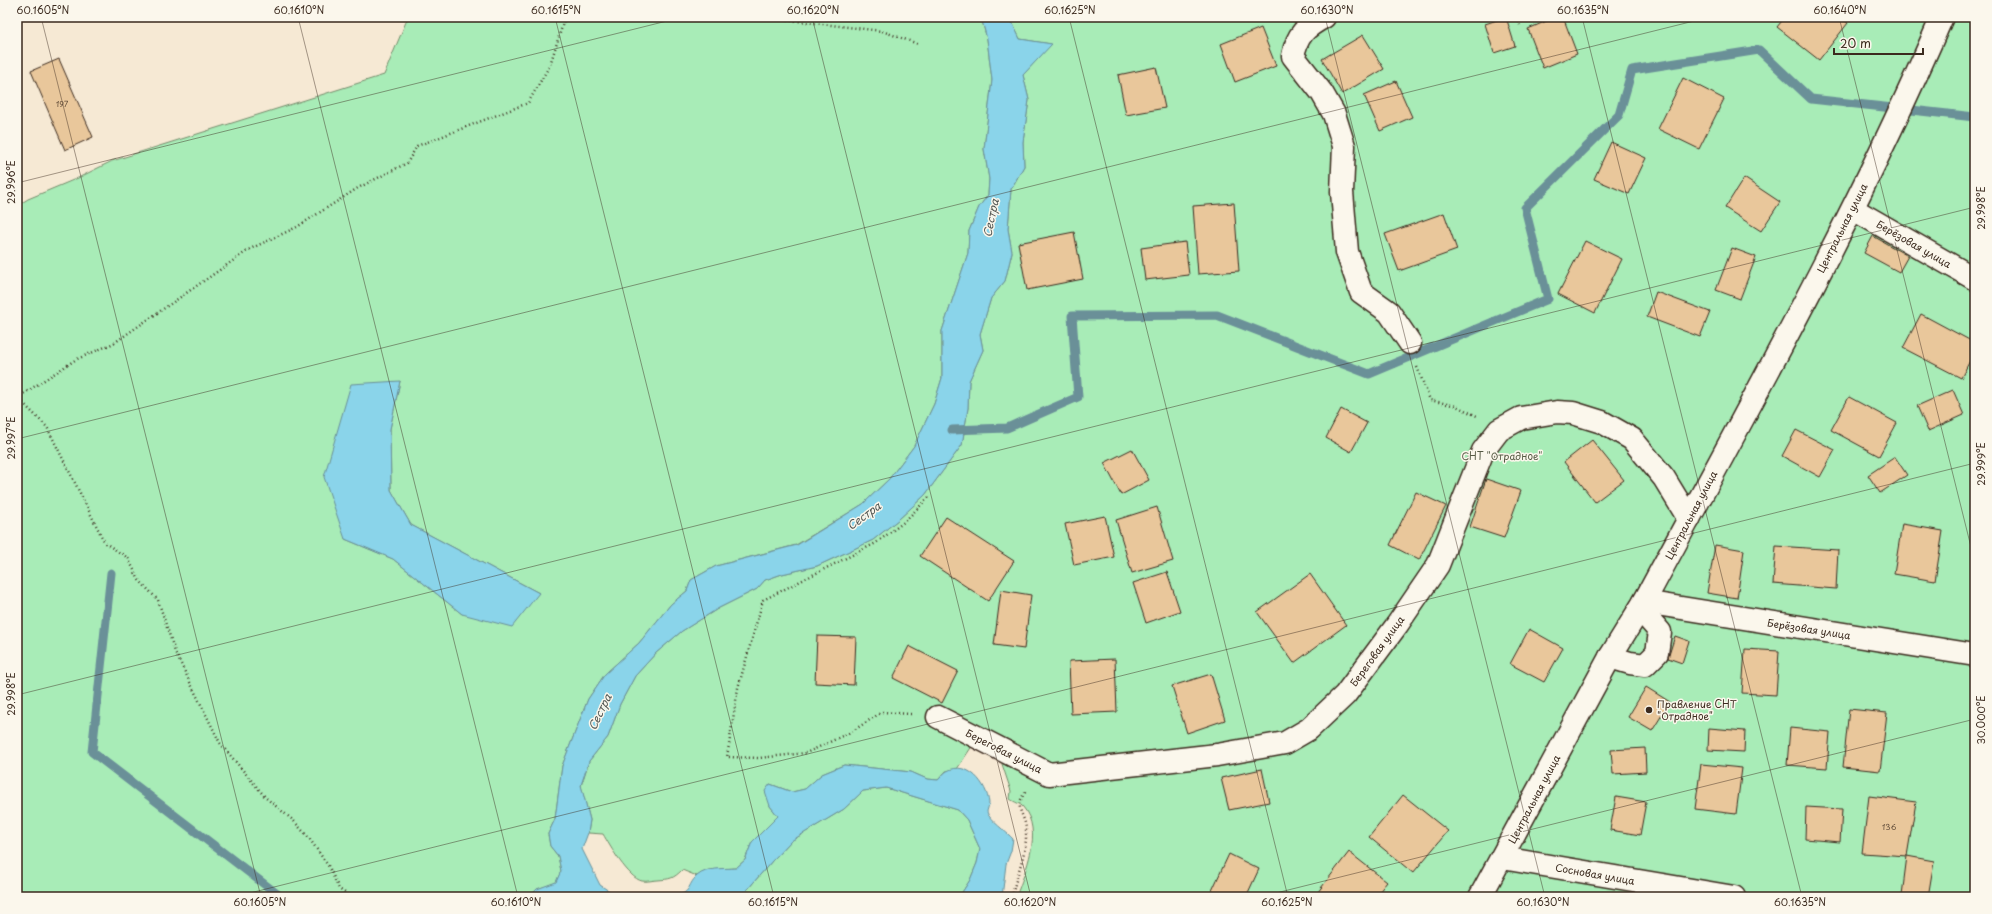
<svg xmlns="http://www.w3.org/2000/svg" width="1992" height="914" viewBox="0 0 1992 914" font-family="'Playpen Sans',sans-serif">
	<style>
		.green { fill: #a8ecb7; stroke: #728b6a; fill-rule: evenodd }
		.water { fill: #8ad4ea; stroke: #6a9098 }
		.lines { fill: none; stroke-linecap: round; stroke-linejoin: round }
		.stream { stroke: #6a9098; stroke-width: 9 }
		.building { fill: #e9c79b; stroke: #3b2a1e }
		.street-casing { stroke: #3b2a1e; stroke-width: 25 }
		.path { stroke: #3b2a1e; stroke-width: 2.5; stroke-dasharray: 1 3; stroke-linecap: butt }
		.street { stroke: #fbf7ec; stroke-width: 22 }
		.ticks { fill: none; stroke: #3b2a1e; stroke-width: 1; stroke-opacity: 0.45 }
		.poi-dot { fill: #3b2a1e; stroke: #fbf7ec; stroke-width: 1.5 }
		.labels { text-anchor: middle; stroke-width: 3; stroke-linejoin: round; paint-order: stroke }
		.number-label { font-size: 8px; fill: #66513d }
		.street-label { font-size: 10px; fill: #3b2a1e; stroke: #fbf7ec }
		.park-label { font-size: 10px; fill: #565a44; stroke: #fbf7ec }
		.poi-label { font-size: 10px; fill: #3b2a1e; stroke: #fbf7ec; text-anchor: start }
		.water-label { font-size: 11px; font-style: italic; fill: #4f5451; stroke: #fbf7ec }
		.neatline { fill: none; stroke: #3b2a1e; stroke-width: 1.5 }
		.ticks-label { font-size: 10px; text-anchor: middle; fill: #3b2a1e }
	</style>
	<rect width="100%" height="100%" fill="#f6e9d4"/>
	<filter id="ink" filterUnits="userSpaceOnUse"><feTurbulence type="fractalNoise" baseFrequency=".025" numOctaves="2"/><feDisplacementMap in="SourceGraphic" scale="8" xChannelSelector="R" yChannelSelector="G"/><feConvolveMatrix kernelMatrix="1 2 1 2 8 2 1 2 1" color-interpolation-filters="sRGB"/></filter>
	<g filter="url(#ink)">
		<g class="green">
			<path d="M408,17H981L987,39L992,80L984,149L989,179L988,195L979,207L969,231L968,253L942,331V378L934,404L914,446L889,479L863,504L796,545L716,566L691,580L687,591L671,604L639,643L605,674L588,699L562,766L555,819L548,834L550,846L558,856L561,871L556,883L537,889L529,897H17V206L28,199L78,178L112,161L384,75ZM400,381L390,429L391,490L411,525L539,593L462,614L393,559L345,539Z"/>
			<path d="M1017,17H1975V897H1016C1025,871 1044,832 1023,807C1021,804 1014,802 1010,799L1011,791L1002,764L1010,754L978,737L957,769L946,771L938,780L927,779L911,772L844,765L822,774L805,789L792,792L770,784V806L778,816L752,842L745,860L736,868L708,870L697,876L682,870C673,879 670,879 658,880C653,880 647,882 642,881C628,878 610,846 603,834L588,833L590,820L581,786L589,761L608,737L620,704L635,676L656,653L682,631L719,608L757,589L765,580L782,574L817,566L873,540L899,519L925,495L962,445L968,408L969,381L983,350L980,334L991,298L1005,281L1012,252L1008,229L1011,189L1024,166L1023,142L1029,100L1023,75L1051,44L1020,39L1011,20Z"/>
			<polygon points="886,788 958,810 967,820 980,849 977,863 970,880 959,897 741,897 772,861 791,841 844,809 863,791"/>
		</g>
		<g class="water">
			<polygon points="981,17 1017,17 1011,20 1020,39 1052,44 1023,75 1029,100 1023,142 1024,166 1011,189 1008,229 1012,252 1005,281 991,298 980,334 983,350 969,381 968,408 962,445 925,495 899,519 873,540 817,566 782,574 765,580 757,589 719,608 682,631 656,653 635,676 620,704 608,737 589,761 581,785 590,820 588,833 582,849 600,885 618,897 529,897 537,889 556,882 561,871 558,856 550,846 548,834 555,819 562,766 588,699 605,674 639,643 671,604 687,591 691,580 716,566 797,545 863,504 889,479 914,446 934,404 942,378 942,331 968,253 969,231 979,207 988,195 989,179 984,149 992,80 987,39"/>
			<polygon points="400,381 390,429 391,490 411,525 539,593 512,627 462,614 393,559 345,539 324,477 351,384"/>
			<path d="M844,765L911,772L927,779L938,780C941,778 943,773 947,771C968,760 987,784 989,803C989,806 987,810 987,812C989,820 1007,832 1013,839L1011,851L1006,864L1002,897H959L970,880L977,863L980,849L967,820L958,810L886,788L863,791L844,809L791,841L772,861L741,897H672C693,893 686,886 697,876C707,867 724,869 736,868L745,860L752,842L778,816L770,806L765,791L770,784L792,792L805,789L822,774Z"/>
		</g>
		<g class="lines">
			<g class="stream">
				<polyline points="952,430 1007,428 1078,397 1072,316 1217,315 1369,374 1548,299 1525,208 1619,115 1632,70 1759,50 1811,99 1975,117"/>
				<polyline points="111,573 92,752 281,897"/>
			</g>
		</g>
		<g class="building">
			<polygon points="1506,17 1515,46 1494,53 1485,24"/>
			<polygon points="1556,17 1563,17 1577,54 1543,68 1528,29"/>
			<polygon points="1785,17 1840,17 1848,23 1819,60 1777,27"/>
			<polygon points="1261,28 1276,66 1235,82 1221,44"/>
			<polygon points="1363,35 1384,69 1342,94 1322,59"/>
			<polygon points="59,59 93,137 65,150 31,71"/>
			<polygon points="1156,67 1165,108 1126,115 1118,75"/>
			<polygon points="1683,78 1724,99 1699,149 1658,129"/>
			<polygon points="1396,81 1412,117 1380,131 1364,95"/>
			<polygon points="1611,142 1646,158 1629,194 1594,179"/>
			<polygon points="1744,178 1780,202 1761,231 1725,208"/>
			<polygon points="1234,203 1239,271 1198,274 1193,206"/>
			<polygon points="1444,213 1457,250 1399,271 1385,234"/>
			<polygon points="1074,232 1083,279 1027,290 1018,243"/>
			<polygon points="1873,236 1908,256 1899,272 1864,253"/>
			<polygon points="1585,241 1622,259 1595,313 1558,294"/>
			<polygon points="1185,242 1189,275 1145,280 1141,248"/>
			<polygon points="1732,248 1756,257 1740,299 1716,290"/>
			<polygon points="1656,292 1710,312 1700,337 1647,317"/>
			<polygon points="1921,314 1975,343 1975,351 1961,378 1903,348"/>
			<polygon points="1953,390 1964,415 1928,431 1917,406"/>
			<polygon points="1849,397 1897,423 1879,456 1831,430"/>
			<polygon points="1341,409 1367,423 1351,452 1326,438"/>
			<polygon points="1796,430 1835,450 1820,477 1782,456"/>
			<polygon points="1592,440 1624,480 1595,502 1564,462"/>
			<polygon points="1132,449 1149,480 1121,495 1104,463"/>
			<polygon points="1895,457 1907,475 1880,493 1868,475"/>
			<polygon points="1486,479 1521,491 1504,538 1470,527"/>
			<polygon points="1416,492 1446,506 1419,560 1390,545"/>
			<polygon points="1157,507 1173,561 1132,573 1116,520"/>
			<polygon points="1105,516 1114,557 1074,565 1065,524"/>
			<polygon points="946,517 1014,561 988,601 920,556"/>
			<polygon points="1902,524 1943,531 1935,581 1894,574"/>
			<polygon points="1715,545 1744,550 1737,598 1707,593"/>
			<polygon points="1776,546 1838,550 1836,589 1773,584"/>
			<polygon points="1167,572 1180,611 1146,623 1133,583"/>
			<polygon points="1310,574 1346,625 1294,663 1257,612"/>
			<polygon points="1001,590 1031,595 1024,649 994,645"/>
			<polygon points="1529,629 1563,648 1544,682 1510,664"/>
			<polygon points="817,636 856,637 854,685 815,683"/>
			<polygon points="1675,636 1689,641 1682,663 1668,658"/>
			<polygon points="909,646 958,671 942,703 893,678"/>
			<polygon points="1745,649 1779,651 1776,695 1742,693"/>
			<polygon points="1115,659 1117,712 1071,714 1069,661"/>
			<polygon points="1211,674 1225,720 1187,733 1172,686"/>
			<polygon points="1646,687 1670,702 1652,731 1628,717"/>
			<polygon points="1849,709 1887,713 1880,771 1843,767"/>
			<polygon points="1709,728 1745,731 1744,752 1708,750"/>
			<polygon points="1790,728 1830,732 1827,768 1787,765"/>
			<polygon points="1645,748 1646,772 1613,774 1611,750"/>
			<polygon points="1701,764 1742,768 1736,814 1695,809"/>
			<polygon points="1262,769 1269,802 1229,810 1221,778"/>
			<polygon points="1403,795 1448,831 1413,873 1369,837"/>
			<polygon points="1869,796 1916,802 1907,856 1862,853"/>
			<polygon points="1616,797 1646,802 1640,835 1610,830"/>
			<polygon points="1806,807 1842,809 1840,842 1805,839"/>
			<polygon points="1349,852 1387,882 1375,897 1314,897"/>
			<polygon points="1229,854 1259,869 1246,897 1209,897"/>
			<polygon points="1907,856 1934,861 1928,897 1902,895"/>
		</g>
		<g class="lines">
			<g class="street-casing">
				<g id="street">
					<path d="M1324,17C1306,27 1297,34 1293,56L1322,93L1334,114L1344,146L1342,192L1347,252L1361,292L1389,312L1410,343"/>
					<polyline points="1853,209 1975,279"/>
					<polyline points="1644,602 1975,655"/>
					<polyline points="1610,657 1630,663 1645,665 1657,653 1660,632 1640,609"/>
					<polyline points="938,717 1049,774 1217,755 1285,743 1309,729 1345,695 1397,625 1438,565 1483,451 1499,430 1521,418 1557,412 1573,413 1602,422 1632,439 1664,478 1689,519"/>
					<polyline points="1502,858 1734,897"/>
					<path d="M1480,897L1610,657L1644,602C1747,410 1855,218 1942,17"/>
				</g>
			</g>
			<g class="path">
				<polyline points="763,17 882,31 918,44"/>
				<polyline points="1517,17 1520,25"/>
				<polyline points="1417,367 1430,400 1456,406 1477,416"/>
				<polyline points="17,397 47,427 105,543 128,558 139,580 158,600 175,652 220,743 266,798 294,821 309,838 329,867 339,889 351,897"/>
				<polyline points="17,398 75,360 114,343 250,249 297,227 358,188 407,163 417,146 528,103 550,65 565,17"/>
				<polyline points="911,714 882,712 851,732 806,753 759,758 727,757 738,688 763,600 876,543 904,522 929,497"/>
				<path d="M1012,897C1016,874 1027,855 1026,831C1026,813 1012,810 1026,791"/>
			</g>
			<use href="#street" class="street"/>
		</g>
	</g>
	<path class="ticks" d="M41,17L261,897M298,17L518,897M555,17L774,897M812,17L1031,897M1069,17L1288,897M1325,17L1545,897M1582,17L1802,897M1839,17L1975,563M17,183L683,17M17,439L1710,17M17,695L1975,207M234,897L1975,463M1260,897L1975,719"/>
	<circle class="poi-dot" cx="1649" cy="710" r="4"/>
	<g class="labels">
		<g class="number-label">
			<text x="62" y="107">197</text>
			<text x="1889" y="830">136</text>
		</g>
		<g class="street-label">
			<text transform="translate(1842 228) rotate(-63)" y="4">Центральная улица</text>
			<text transform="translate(1914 244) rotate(30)" y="4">Берёзовая улица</text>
			<text transform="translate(1691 515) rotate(-62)" y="4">Центральная улица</text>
			<text transform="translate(1809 629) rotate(9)" y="4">Берёзовая улица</text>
			<text transform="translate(1377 651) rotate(-54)" y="4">Береговая улица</text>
			<text transform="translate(1004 751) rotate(27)" y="4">Береговая улица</text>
			<text transform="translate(1534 799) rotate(-62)" y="4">Центральная улица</text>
			<text transform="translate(1595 874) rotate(10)" y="4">Сосновая улица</text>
		</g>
		<g class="park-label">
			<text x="1502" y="460">СНТ "Отрадное"</text>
		</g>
		<g class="poi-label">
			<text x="1657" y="708">Правление СНТ<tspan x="1657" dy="12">"Отрадное"</tspan></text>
		</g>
		<g class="water-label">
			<text transform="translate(991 218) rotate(-78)" y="4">Сестра</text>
			<text transform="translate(864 516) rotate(-36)" y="4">Сестра</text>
			<text transform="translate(600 712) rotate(-64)" y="4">Сестра</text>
		</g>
	</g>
	<rect width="1992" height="914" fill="none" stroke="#fbf7ec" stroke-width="44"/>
	<path d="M1834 48v6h89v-6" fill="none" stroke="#3b2a1e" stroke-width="2"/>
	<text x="1840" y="48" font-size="12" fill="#3b2a1e" stroke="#fbf7ec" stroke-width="3" paint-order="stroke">20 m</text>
	<rect x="22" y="22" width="1948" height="870" class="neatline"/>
	<g class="ticks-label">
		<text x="43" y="14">60.1605°N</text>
		<text x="299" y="14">60.1610°N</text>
		<text x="556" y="14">60.1615°N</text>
		<text x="813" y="14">60.1620°N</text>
		<text x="1070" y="14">60.1625°N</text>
		<text x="1327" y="14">60.1630°N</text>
		<text x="1583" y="14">60.1635°N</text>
		<text x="1840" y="14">60.1640°N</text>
		<text transform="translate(11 182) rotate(-90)" y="4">29.996°E</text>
		<text transform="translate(1981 208) rotate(-90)" y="4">29.998°E</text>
		<text transform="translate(11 438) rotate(-90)" y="4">29.997°E</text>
		<text transform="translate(1981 464) rotate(-90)" y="4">29.999°E</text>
		<text transform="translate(11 694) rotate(-90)" y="4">29.998°E</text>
		<text transform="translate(1981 720) rotate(-90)" y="4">30.000°E</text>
		<text x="260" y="906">60.1605°N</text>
		<text x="516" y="906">60.1610°N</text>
		<text x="773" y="906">60.1615°N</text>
		<text x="1030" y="906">60.1620°N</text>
		<text x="1287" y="906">60.1625°N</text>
		<text x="1543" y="906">60.1630°N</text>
		<text x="1800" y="906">60.1635°N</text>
	</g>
</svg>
